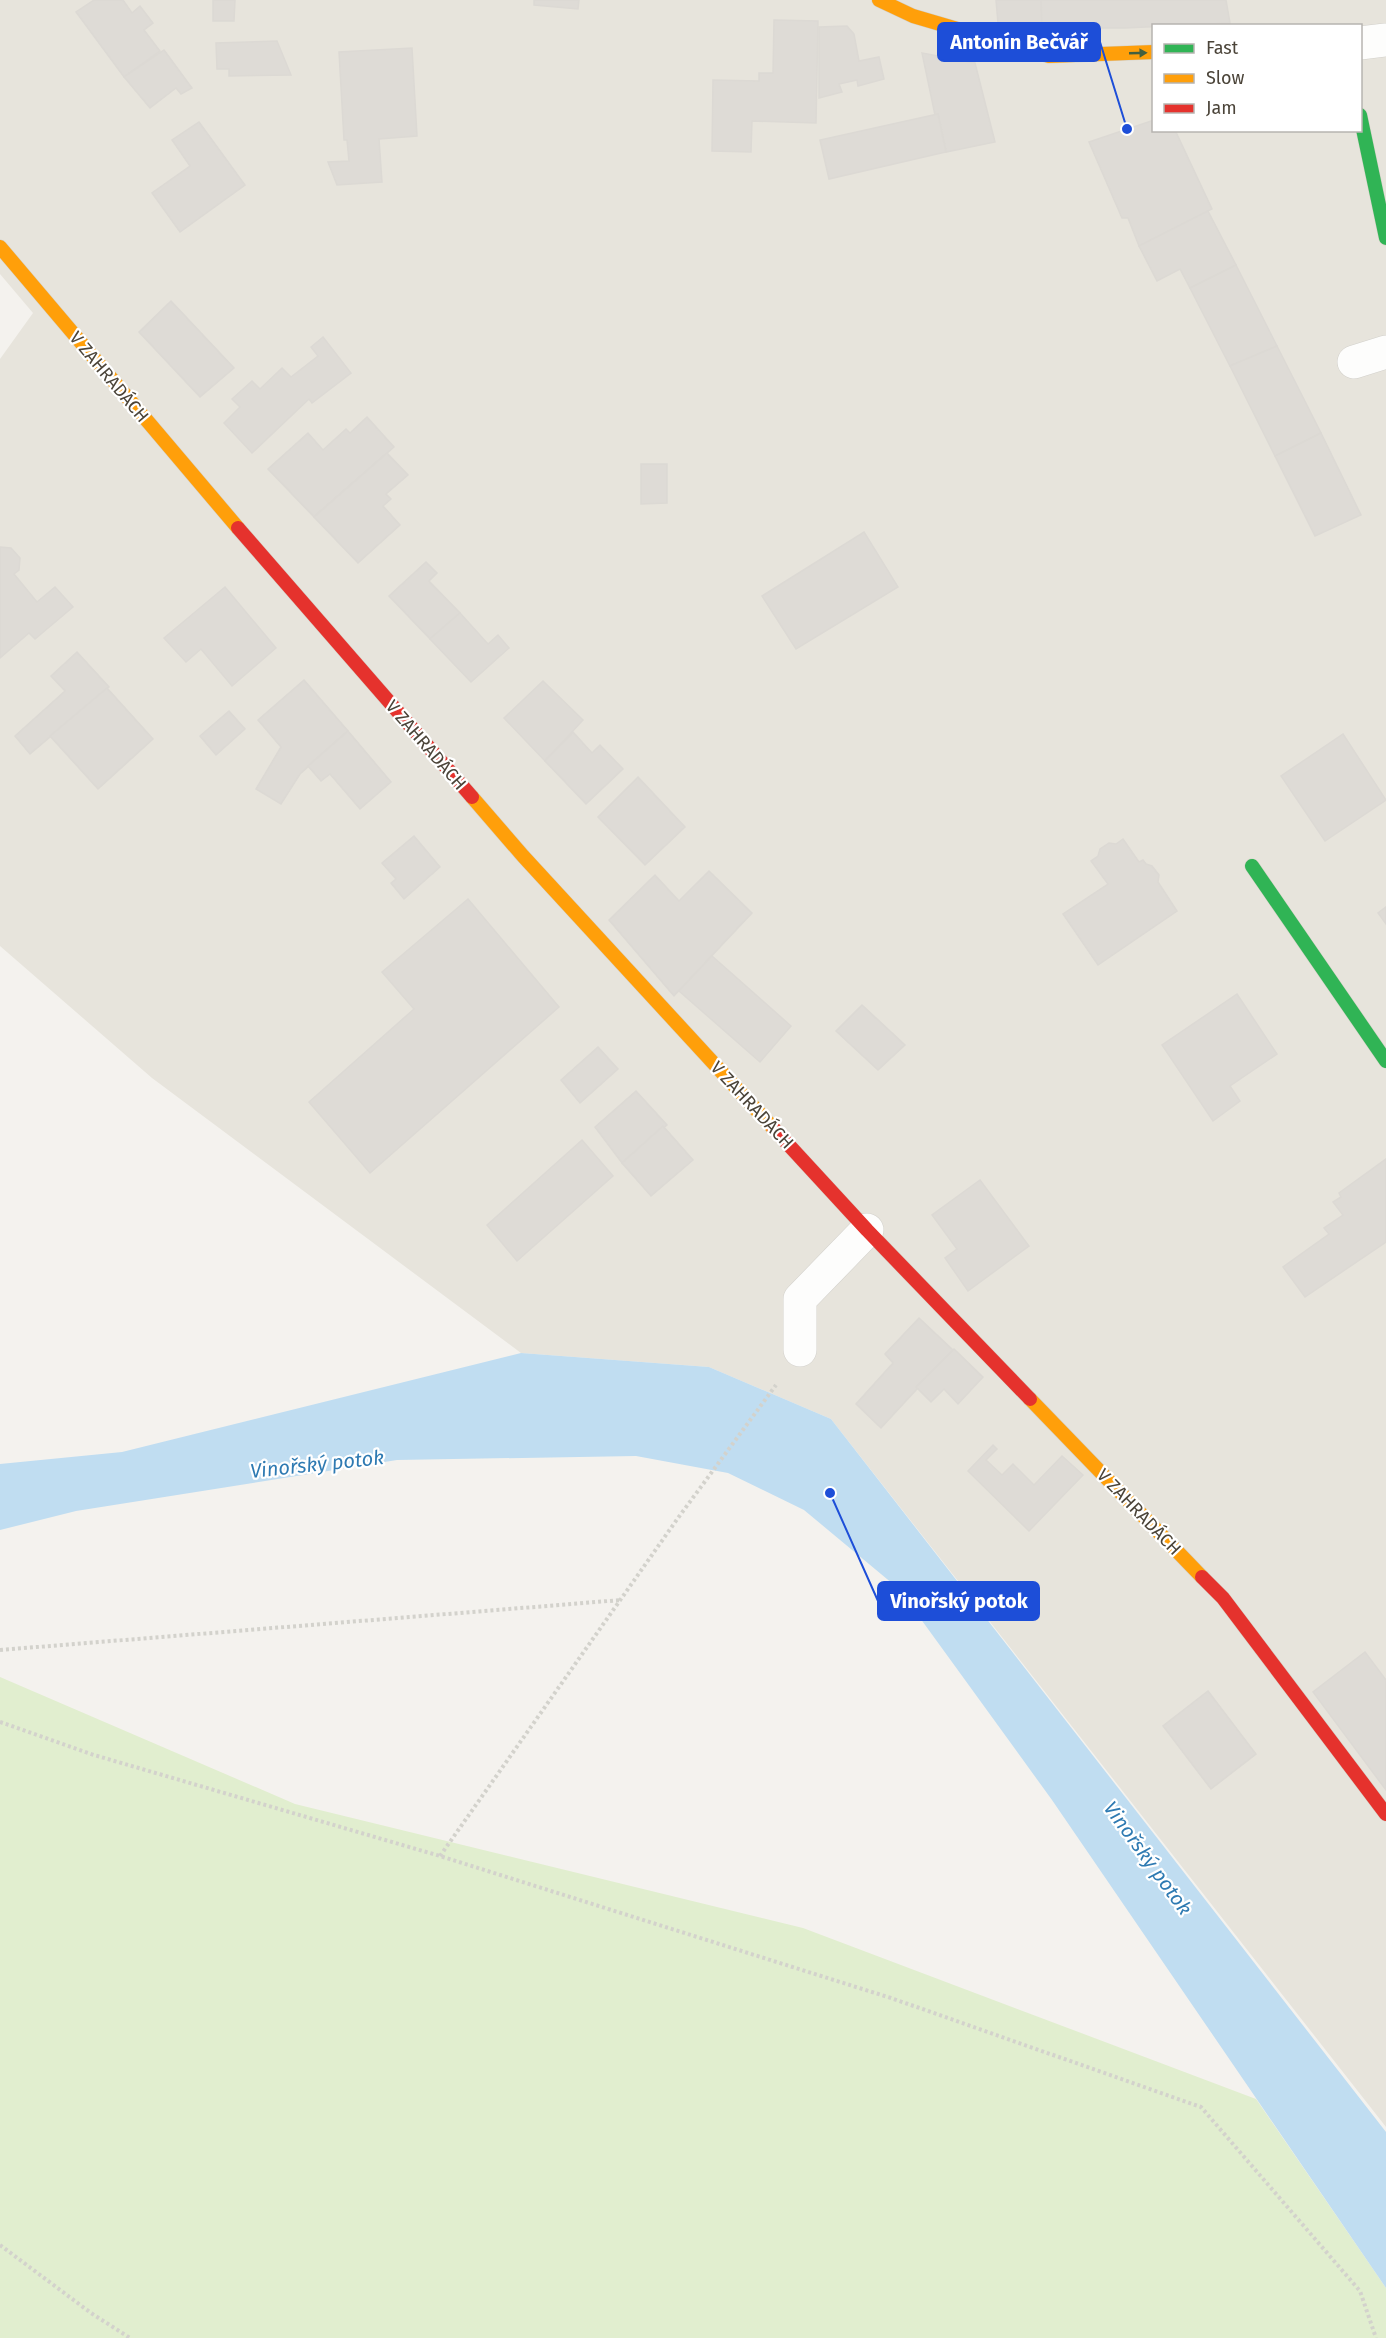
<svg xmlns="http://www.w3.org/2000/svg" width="1386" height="2338" viewBox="0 0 1386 2338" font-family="'Fira Sans',sans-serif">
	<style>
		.residential { fill: #e7e4dc; fill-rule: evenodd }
		.green { fill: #e1eecf }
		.water { fill: #c0ddf1 }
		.building { fill: #dedbd6; stroke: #dcd9d4; stroke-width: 1.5 }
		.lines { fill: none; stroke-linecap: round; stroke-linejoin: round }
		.street-casing { stroke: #d2d0cb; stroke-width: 34 }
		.fast-casing { stroke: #d3cfc5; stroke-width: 15 }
		.slow-casing { stroke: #d3cfc5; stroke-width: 15 }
		.jam-casing { stroke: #d3cfc5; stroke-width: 15 }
		.path { stroke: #d3d2cc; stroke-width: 4; stroke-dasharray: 3 3; stroke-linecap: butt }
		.street { stroke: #fdfdfc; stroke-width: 33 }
		.fast { stroke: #30b455; stroke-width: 14 }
		.slow { stroke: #ff9f0a; stroke-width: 14 }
		.jam { stroke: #e5322d; stroke-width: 14 }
		.oneway { fill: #446040 }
		.labels { text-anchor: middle; stroke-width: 4.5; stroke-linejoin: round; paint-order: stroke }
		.street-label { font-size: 18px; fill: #4b4439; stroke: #fff }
		.water-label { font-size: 20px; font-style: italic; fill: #2e7ab2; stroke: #fff }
		.leader { fill: none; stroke: #1d4ed8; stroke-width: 2 }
		.callout-dot { fill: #1d4ed8; stroke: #fff; stroke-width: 2 }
		.callout { fill: #1d4ed8; stroke: #1d4ed8; stroke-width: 2 }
		.callout-label { font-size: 20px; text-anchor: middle; font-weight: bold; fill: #fff }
	</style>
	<rect width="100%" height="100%" fill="#f4f2ee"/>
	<path class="residential" d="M0,0H1386V2127L831,1419L709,1367L521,1353L152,1078L0,946V359L33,313L0,274ZM1154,26H1360V130H1154Z"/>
	<polygon class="green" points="0,1677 295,1804 803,1928 1256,2099 1386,2288 1386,2338 0,2338"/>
	<polygon class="water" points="521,1353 709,1367 831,1419 1386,2132 1386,2288 1052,1800 899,1589 804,1510 728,1473 636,1456 397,1460 76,1511 0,1530 0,1464 122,1452"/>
	<g class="building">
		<polygon points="94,0 123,0 132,13 140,6 153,23 144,30 160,51 124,77 76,12"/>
		<polygon points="213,0 235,0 234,21 213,21"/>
		<polygon points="534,0 579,0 578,9 534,5"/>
		<polygon points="996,0 1041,0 1042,28 998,23"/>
		<polygon points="1041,0 1226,0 1230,23 1125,28 1042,28"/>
		<polygon points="774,20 818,21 816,123 752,121 751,152 712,151 713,80 759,81 759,73 773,73"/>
		<polygon points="847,26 854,34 859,61 879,57 884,79 858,86 857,80 839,84 842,92 819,98 819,27"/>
		<polygon points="277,41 291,75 229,76 229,69 217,69 216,43"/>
		<polygon points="412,48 417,136 379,139 382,182 337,185 328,162 349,161 347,140 344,140 339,52"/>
		<polygon points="164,50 192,88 181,94 176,88 150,108 124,77"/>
		<polygon points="922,53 975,63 995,142 946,152 938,114 935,115"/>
		<polygon points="938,114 946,152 829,179 820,140"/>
		<polygon points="1154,120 1154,130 1175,130 1212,209 1139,246 1128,218 1122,218 1089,142"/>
		<polygon points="199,122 245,185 180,232 152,193 190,166 172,140"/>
		<polygon points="1208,211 1236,265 1190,288 1180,269 1157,281 1139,246"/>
		<polygon points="1236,265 1277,346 1230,366 1190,288"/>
		<polygon points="171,301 234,368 200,397 139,332"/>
		<polygon points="323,337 351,373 312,403 309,399 252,453 224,423 240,407 232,399 252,381 260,389 282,368 291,377 318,356 311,347"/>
		<polygon points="1277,346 1321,433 1275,456 1230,366"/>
		<polygon points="367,417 394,447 314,517 268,469 308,433 323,450 346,429 350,433"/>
		<polygon points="1321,433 1361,515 1315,536 1275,456"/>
		<polygon points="387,453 408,475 386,494 391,499 383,506 400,525 358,563 314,517"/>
		<polygon points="641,464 667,464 667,503 641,504"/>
		<polygon points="864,532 898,587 796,649 762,596"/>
		<polygon points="0,547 11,548 20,558 19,570 14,574 37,602 55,587 73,607 35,639 29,633 0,658"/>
		<polygon points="426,562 437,573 429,581 460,613 430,639 389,596"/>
		<polygon points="225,587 276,648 232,686 201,649 186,662 164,638"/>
		<polygon points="460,613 488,644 498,635 509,648 471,682 430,639"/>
		<polygon points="77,652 109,687 30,754 15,736 65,691 51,676"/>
		<polygon points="304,680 348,731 300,774 281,804 256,789 281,747 258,720"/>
		<polygon points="543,681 583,720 545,761 504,718"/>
		<polygon points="107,688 153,739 98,789 50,736"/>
		<polygon points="229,711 245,729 216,755 200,736"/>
		<polygon points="348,731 391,782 360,809 330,774 321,781 308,766"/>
		<polygon points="573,732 592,753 600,745 623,769 586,804 545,761"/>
		<polygon points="1343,734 1386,800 1325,841 1281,776"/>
		<polygon points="638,777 685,827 645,865 598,817"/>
		<polygon points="414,836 440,867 404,899 391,883 396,879 382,863"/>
		<polygon points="1123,839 1139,862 1143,860 1146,864 1152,866 1159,875 1158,882 1177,911 1098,965 1063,914 1108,884 1091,861 1098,856 1100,849 1109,843 1116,844"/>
		<polygon points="709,871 752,913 674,996 609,920 655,875 679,901"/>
		<polygon points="468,899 559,1007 370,1173 309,1102 414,1009 382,972"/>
		<polygon points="1386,907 1386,924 1378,913"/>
		<polygon points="712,956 791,1026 760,1062 679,991"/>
		<polygon points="1237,994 1277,1054 1230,1086 1240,1101 1213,1121 1162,1045"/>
		<polygon points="862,1005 905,1045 878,1070 836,1031"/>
		<polygon points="598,1047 618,1069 580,1103 561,1080"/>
		<polygon points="636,1091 667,1125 622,1163 595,1127"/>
		<polygon points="663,1126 693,1160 651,1196 622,1163"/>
		<polygon points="582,1140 613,1176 517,1261 487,1225"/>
		<polygon points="1386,1159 1386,1242 1305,1297 1283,1267 1329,1234 1324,1228 1343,1215 1333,1202 1341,1197 1339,1193"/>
		<polygon points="980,1180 1029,1246 968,1291 945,1258 957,1249 932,1215"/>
		<polygon points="919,1318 953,1350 881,1428 856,1404 893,1363 885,1354"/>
		<polygon points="954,1349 983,1377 958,1404 944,1389 931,1402 916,1387"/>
		<polygon points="993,1445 997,1449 986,1460 1002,1475 1013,1464 1034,1485 1062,1456 1083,1475 1029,1531 968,1471"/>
		<polygon points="1365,1652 1386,1680 1386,1790 1313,1692"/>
		<polygon points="1208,1691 1256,1754 1211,1789 1163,1726"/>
	</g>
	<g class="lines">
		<g class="street-casing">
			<g id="street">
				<polyline points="1360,43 1386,40"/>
				<polyline points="1354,362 1386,352"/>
				<polyline points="800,1350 800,1299 867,1230"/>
			</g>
		</g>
		<g class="fast-casing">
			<g id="fast">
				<polyline points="1360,115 1386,238"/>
				<polyline points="1252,866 1386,1061"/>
			</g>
		</g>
		<g class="slow-casing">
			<g id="slow">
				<polyline points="879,0 913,16 1049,56 1154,52"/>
				<polyline points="0,247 238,528"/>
				<polyline points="472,797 523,856 774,1129"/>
				<polyline points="1030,1399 1202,1577"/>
			</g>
		</g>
		<g class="jam-casing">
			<g id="jam">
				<polyline points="238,528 472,797"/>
				<polyline points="774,1129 867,1230 1030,1399"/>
				<polyline points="1202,1577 1223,1598 1386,1814"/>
			</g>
		</g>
		<g class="path">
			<polyline points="0,1650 621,1600"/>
			<polyline points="0,1722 94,1755 440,1856 891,1998 1201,2107 1360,2291 1376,2338"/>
			<polyline points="440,1856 678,1518 776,1385"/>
			<polyline points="0,2245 91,2313 130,2338"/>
		</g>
		<use href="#street" class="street"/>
		<use href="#fast" class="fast"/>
		<use href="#slow" class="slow"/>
		<use href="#jam" class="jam"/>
	</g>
	<defs><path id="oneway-solid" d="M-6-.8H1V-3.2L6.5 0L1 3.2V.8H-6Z" transform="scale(1.5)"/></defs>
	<use class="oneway" href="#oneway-solid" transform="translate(1138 53) rotate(-2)"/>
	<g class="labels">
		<g class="street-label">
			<text transform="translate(109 377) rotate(50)" y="6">V ZAHRADÁCH</text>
			<text transform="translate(426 745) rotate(49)" y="6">V ZAHRADÁCH</text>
			<text transform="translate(752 1105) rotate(47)" y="6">V ZAHRADÁCH</text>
			<text transform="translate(1139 1512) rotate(46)" y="6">V ZAHRADÁCH</text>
		</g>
		<g class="water-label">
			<text transform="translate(317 1464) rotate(-6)" y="7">Vinořský potok</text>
			<text transform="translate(1148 1858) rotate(54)" y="7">Vinořský potok</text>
		</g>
	</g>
	<path class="leader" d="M1127 129L1100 42M830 1493L878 1601"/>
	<g class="callout-dot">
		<circle cx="1127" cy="129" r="6"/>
		<circle cx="830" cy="1493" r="6"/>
	</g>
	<g class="callout">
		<rect x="938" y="23" width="162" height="38" rx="6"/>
		<rect x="878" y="1582" width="161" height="38" rx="6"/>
	</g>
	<g class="callout-label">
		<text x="1019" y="49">Antonín Bečvář</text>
		<text x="959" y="1608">Vinořský potok</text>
	</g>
	<rect x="1152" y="24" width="210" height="108" fill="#ffffff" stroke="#b7b4b0" stroke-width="1.5"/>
	<rect x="1164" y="44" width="30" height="9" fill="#30b455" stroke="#b7b4b0" stroke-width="1.5"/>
	<text x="1206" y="54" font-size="18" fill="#4b4439">Fast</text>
	<rect x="1164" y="74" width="30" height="9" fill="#ff9f0a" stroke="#b7b4b0" stroke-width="1.5"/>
	<text x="1206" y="84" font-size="18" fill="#4b4439">Slow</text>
	<rect x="1164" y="104" width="30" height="9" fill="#e5322d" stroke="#b7b4b0" stroke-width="1.5"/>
	<text x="1206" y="114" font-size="18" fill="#4b4439">Jam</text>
</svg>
